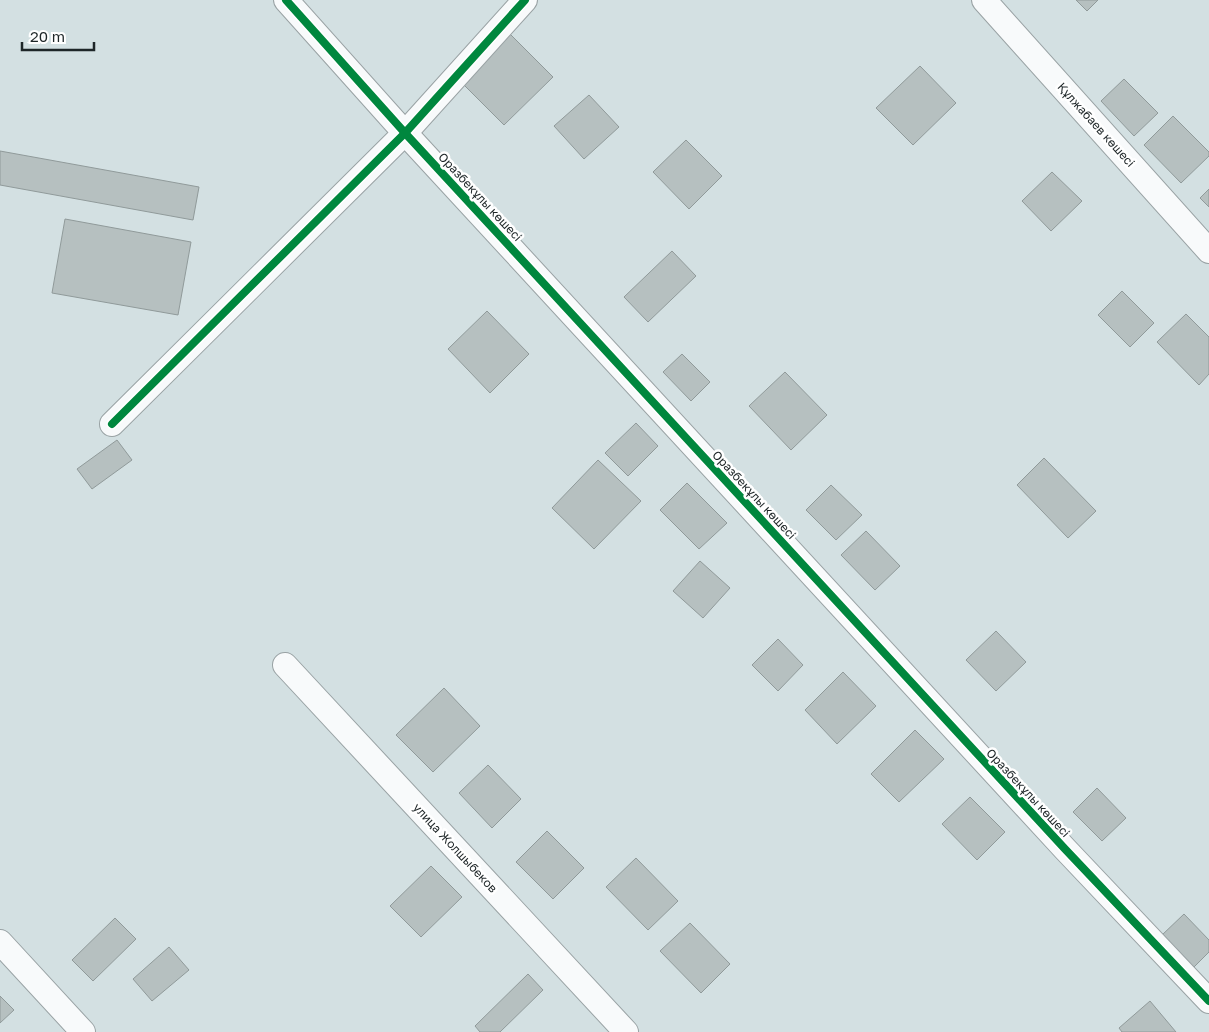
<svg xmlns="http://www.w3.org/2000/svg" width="1209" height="1032" viewBox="0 0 1209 1032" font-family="'Golos Text',sans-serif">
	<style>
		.building { fill: #b6c0c0; stroke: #909a9a }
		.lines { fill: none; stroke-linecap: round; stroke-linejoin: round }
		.minor-casing { stroke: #99a2a4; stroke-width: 26 }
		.minor { stroke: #f8fafb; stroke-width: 24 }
		.cycleway-casing { stroke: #fff; stroke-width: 11 }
		.cycleway { stroke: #00873e; stroke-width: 8 }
		.labels { text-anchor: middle; stroke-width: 5; stroke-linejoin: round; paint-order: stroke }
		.street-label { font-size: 12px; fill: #1e2628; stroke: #fff }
	</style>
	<rect width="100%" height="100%" fill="#d3e0e2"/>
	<g class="building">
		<polygon points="1076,0 1098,0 1087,11"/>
		<polygon points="510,34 553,77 504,125 461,82"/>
		<polygon points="920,66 956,103 913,145 876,108"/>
		<polygon points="1124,79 1158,113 1134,136 1101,101"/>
		<polygon points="589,95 619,127 584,159 554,126"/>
		<polygon points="1173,116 1209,152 1209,156 1181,183 1144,145"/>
		<polygon points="686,140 722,176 689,209 653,172"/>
		<polygon points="0,151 199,187 193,220 0,185"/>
		<polygon points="1052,172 1082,201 1051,231 1022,201"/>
		<polygon points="1209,189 1209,207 1200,198"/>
		<polygon points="65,219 191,242 178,315 52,293"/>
		<polygon points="672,251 696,276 648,322 624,297"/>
		<polygon points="1122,291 1154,323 1130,347 1098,315"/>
		<polygon points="487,311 529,354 490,393 448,349"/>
		<polygon points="1186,314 1209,337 1209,374 1199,385 1157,342"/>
		<polygon points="682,354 710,382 691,401 663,372"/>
		<polygon points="785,372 827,415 791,450 749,406"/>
		<polygon points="636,423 658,446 628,476 605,453"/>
		<polygon points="117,440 132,460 92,489 77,469"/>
		<polygon points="1044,458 1096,511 1068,538 1017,485"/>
		<polygon points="598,460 641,501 594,549 552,508"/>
		<polygon points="687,483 727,523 699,549 660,510"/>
		<polygon points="831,485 862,515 836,540 806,510"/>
		<polygon points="866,531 900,566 875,590 841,555"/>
		<polygon points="700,561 730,588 703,618 673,591"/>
		<polygon points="996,631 1026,662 996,691 966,660"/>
		<polygon points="778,639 803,665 778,691 752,665"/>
		<polygon points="843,672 876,706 837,744 805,710"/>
		<polygon points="444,688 480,726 433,772 396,735"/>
		<polygon points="915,730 944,759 899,802 871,774"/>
		<polygon points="488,765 521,799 492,828 459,793"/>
		<polygon points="1097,788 1126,818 1102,841 1073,812"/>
		<polygon points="970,797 1005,832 977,860 942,824"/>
		<polygon points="547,831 584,868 553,899 516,862"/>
		<polygon points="636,858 678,901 648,930 606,887"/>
		<polygon points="431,866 462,897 421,937 390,906"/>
		<polygon points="1184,914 1209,940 1209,952 1194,967 1162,935"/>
		<polygon points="115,918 136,939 93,981 72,960"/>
		<polygon points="690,923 730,964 701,993 660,951"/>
		<polygon points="169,947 189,970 152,1001 133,979"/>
		<polygon points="528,974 543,990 500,1032 480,1032 475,1026"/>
		<polygon points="0,996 14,1010 0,1023"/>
		<polygon points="1150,1001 1176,1032 1122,1032 1119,1028"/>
	</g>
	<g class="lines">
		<g class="minor-casing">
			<g id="minor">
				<polyline points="286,0 405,133 1065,849 1209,1001"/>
				<polyline points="984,0 1209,251"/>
				<polyline points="112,424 405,133 525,0"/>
				<polyline points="285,665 626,1032"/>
				<polyline points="0,942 83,1032"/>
			</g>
		</g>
		<use href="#minor" class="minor"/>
		<g class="cycleway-casing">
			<g id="cycleway">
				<polyline points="286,0 405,133 1065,849 1209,1001"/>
				<polyline points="112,424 405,133 525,0"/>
			</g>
		</g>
		<use href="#cycleway" class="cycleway"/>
	</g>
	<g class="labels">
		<g class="street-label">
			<text transform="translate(1096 125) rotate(48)" y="4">Құлжабаев көшесі</text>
			<text transform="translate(480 197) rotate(47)" y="4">Оразбекұлы көшесі</text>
			<text transform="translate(754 495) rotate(47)" y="4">Оразбекұлы көшесі</text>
			<text transform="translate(1028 793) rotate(47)" y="4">Оразбекұлы көшесі</text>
			<text transform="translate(455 848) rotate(47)" y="4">улица Жолшыбеков</text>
		</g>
	</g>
	<path d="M22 42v8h72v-8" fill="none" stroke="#1e2628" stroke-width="2.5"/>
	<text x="30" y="42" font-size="15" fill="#1e2628" stroke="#ffffff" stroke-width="4" paint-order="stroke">20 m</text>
</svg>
